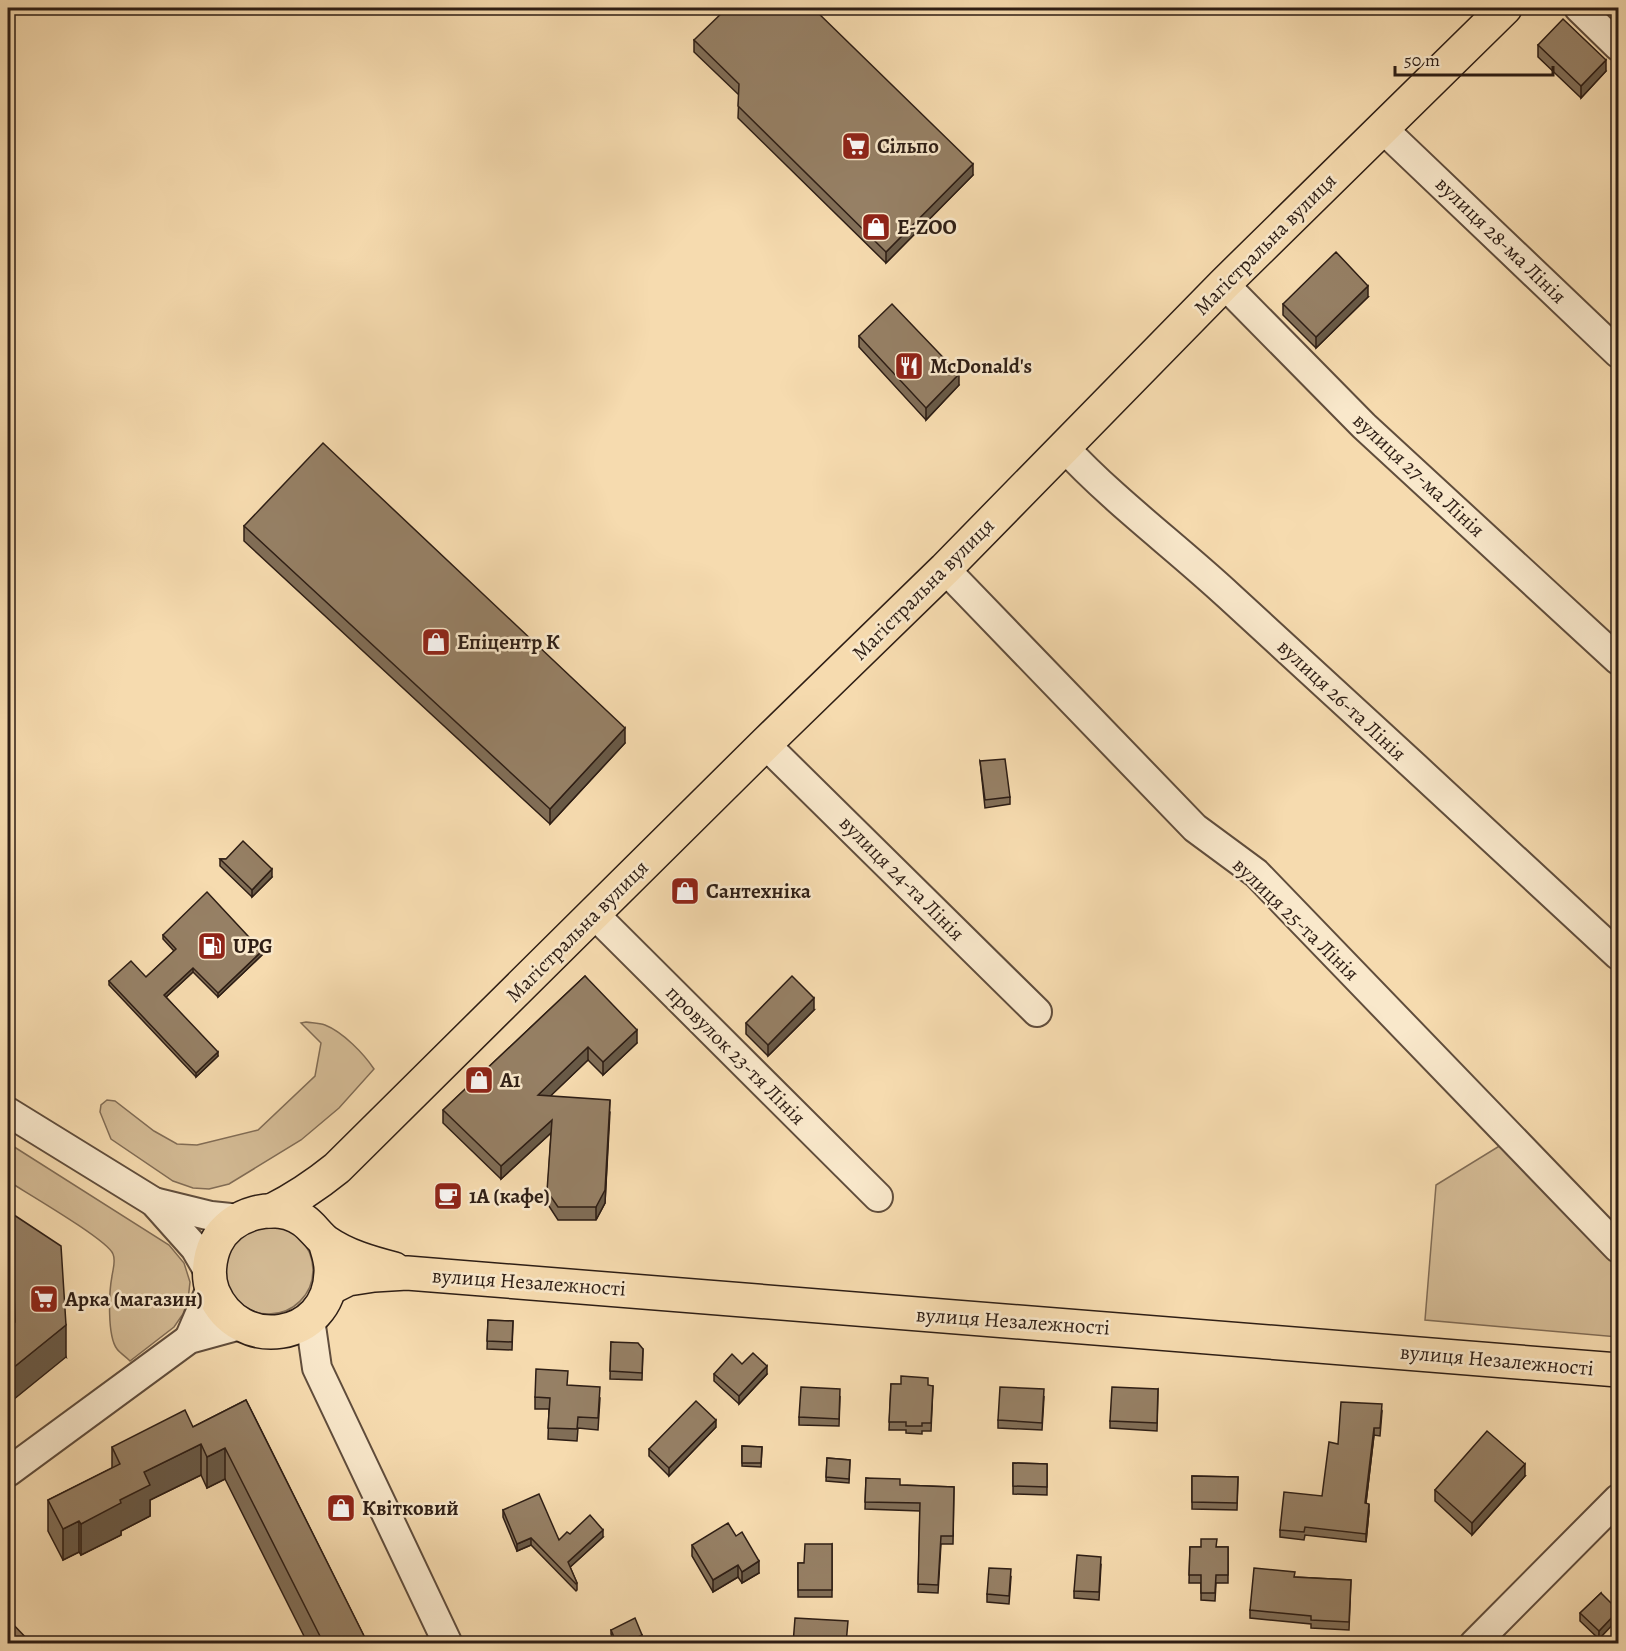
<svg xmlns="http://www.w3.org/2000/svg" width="1626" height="1651" viewBox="0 0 1626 1651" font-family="Alegreya,serif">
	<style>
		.green { fill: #d4bb95; stroke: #816c55; stroke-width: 1.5 }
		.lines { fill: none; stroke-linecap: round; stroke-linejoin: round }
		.minor-casing { stroke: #604d3c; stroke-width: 32 }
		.major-casing { stroke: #2e1e15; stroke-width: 36 }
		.minor { stroke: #f9e8cb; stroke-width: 28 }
		.major { stroke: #f6dbaf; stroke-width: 33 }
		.wall { fill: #816e57; stroke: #2e1e15; stroke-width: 1.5 }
		.shaded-wall { fill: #695a47; stroke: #2e1e15; stroke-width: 1.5 }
		.building { fill: #968065; stroke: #2e1e15; stroke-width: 1.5 }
		.labels { text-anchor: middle; stroke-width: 5; stroke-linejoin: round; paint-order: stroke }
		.poi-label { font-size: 21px; font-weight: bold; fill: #2e1e15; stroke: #f9e8cb; text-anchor: start }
		.street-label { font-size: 21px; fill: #2e1e15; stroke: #f9e8cb }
	</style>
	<rect width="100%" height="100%" fill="#f6dbaf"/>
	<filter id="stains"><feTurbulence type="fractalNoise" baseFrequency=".00333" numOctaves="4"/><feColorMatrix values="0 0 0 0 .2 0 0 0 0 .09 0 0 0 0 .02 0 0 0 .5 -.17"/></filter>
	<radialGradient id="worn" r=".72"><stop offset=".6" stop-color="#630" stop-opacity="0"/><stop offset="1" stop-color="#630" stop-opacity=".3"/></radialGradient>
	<g class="green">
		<path d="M306,1022C312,1023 319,1023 325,1025C343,1032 364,1054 374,1069L339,1108L301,1140L229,1184L209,1189L193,1188L173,1181L111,1139L100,1112L101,1105L107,1100L115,1101L154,1131L177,1144L197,1145L258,1130L315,1076L321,1043L301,1023Z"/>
		<path d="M8,1143L169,1245L184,1263L190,1282L188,1300L183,1314L174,1327L130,1361C126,1357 120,1353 117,1349C107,1336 109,1292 112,1276C113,1269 116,1261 113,1254C108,1240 25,1192 8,1181Z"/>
		<polygon points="1501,1145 1618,1264 1618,1337 1425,1320 1436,1185"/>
		<circle cx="269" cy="1270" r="44"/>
	</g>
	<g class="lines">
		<g class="minor-casing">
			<g id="minor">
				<polyline points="1579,8 1618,46"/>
				<polyline points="1382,128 1618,353"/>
				<polyline points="1224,284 1364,426 1618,660"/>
				<path d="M1064,447C1114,501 1174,545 1229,596C1359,715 1489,835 1618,955"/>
				<polyline points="945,569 1195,828 1256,873 1618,1248"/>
				<polyline points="765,744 1037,1012"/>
				<polyline points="594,914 878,1197"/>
				<polyline points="8,1112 154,1202 195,1248 209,1272"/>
				<polyline points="154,1202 211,1216 240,1219"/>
				<polyline points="310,1319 317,1368 448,1644"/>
				<polyline points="189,1339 211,1288"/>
				<polyline points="8,1472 189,1339 240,1325"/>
				<polyline points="1474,1644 1618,1499"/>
			</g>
		</g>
		<g class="major-casing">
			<g id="major">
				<path d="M271,1211C295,1199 316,1185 337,1168L765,744L945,569L1224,284L1505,8"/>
				<path d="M325,1242C328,1252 332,1262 331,1273C329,1341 239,1354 213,1292C207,1277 209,1258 216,1243C231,1213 275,1201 303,1220C312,1226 318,1236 326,1242C346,1256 371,1263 394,1269"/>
				<polyline points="330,1288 348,1279 374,1275 407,1273 1618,1370"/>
			</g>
		</g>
		<use href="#minor" class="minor"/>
		<use href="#major" class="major"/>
	</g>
	<g class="wall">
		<polygon points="694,40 973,175 886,263 738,118 739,95 694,52"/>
		<polygon points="1538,45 1606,71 1581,98 1538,57"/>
		<polygon points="1368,297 1316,348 1283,315 1283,304"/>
		<polygon points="859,336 959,385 926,420 859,347"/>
		<polygon points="244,526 625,743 550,824 244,541"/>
		<polygon points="980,761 1010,797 1010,804 985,808"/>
		<polygon points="220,859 226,859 272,877 252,897 220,866"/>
		<polygon points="163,935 262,955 218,997 193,972 166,997 218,1056 196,1077 109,985 109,981 146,977 174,951 163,939"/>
		<polygon points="585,976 637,1043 603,1075 588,1060 550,1096 610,1112 605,1203 596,1220 558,1220 547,1203 551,1133 501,1179 443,1123 443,1110"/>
		<polygon points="814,1010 768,1056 746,1034 746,1023"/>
		<polygon points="8,1211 66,1357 14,1322 13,1292 8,1289"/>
		<polygon points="488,1320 513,1321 512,1350 487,1349"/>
		<polygon points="611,1342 643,1349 642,1380 610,1379"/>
		<polygon points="742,1364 767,1374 739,1404 714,1381 714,1374"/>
		<polygon points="891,1384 933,1386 931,1431 922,1431 922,1434 906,1433 906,1430 889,1430"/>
		<polygon points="1158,1389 1157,1431 1110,1428 1110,1421"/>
		<polygon points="535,1397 600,1398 598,1430 578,1428 577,1441 548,1439 549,1409 535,1409"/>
		<polygon points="840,1397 839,1426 799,1425 799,1417"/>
		<polygon points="1044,1397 1042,1430 998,1428 998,1420"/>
		<polygon points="246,1400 368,1644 308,1644 225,1479 207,1488 201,1475 150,1500 150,1516 121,1531 121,1535 81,1555 79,1552 63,1560 48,1531 48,1500 112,1468 112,1447 193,1427"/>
		<polygon points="1382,1412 1380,1436 1374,1435 1366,1503 1369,1511 1366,1542 1305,1535 1304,1540 1280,1537 1280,1530 1322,1496"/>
		<polygon points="716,1427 669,1476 649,1456 649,1449"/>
		<polygon points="742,1446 762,1447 761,1467 742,1466"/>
		<polygon points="827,1458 850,1460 849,1483 826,1481"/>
		<polygon points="1013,1463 1047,1464 1047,1495 1013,1494"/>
		<polygon points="1192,1476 1238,1477 1237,1510 1192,1509"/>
		<polygon points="1525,1476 1472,1535 1435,1501 1435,1490"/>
		<polygon points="866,1478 900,1485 954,1487 953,1544 941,1544 938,1593 918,1592 920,1511 865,1509"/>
		<polygon points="503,1510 559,1540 570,1534 603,1537 570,1567 577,1583 577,1590 576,1591 531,1545 517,1551 503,1517"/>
		<polygon points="736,1536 759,1573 742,1583 738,1577 713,1592 692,1556 692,1545"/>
		<polygon points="832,1544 832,1597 798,1597 798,1563 804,1563"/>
		<polygon points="1190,1547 1228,1547 1228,1583 1216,1583 1215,1601 1201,1600 1201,1583 1189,1583"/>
		<polygon points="1101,1565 1099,1600 1074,1598 1074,1591"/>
		<polygon points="1011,1577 1009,1604 987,1602 987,1594"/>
		<polygon points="1295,1577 1351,1580 1349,1630 1311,1628 1311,1624 1250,1618 1250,1610"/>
		<polygon points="1601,1593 1599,1639 1580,1621 1580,1613"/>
		<polygon points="611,1630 642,1638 632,1644 615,1644 611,1634"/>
	</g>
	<g class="shaded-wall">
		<polygon points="1606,60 1606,71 1581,98 1581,86"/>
		<polygon points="973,164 973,175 886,263 886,252"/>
		<polygon points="1368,286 1368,297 1316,348 1316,337"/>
		<polygon points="959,374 959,385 926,420 926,408"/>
		<polygon points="625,728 625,743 550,824 550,809"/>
		<polygon points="272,869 272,877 252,897 252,890"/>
		<polygon points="262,951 262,955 218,997 218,993"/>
		<polygon points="193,968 193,972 164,999 164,995"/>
		<polygon points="814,998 814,1010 768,1056 768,1045"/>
		<polygon points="637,1030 637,1043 603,1075 603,1062"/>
		<polygon points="588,1047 588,1060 538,1108 538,1095"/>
		<polygon points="218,1052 218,1056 196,1077 196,1073"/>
		<polygon points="610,1100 605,1203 596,1220 596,1207"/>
		<polygon points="552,1120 552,1132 501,1179 501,1166"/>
		<polygon points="66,1325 66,1357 8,1404 8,1372"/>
		<polygon points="767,1366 767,1374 739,1404 739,1396"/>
		<polygon points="716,1420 716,1427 669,1476 669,1468"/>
		<polygon points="1374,1428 1374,1435 1365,1511 1365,1503"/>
		<polygon points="201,1444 201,1475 150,1500 150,1516 121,1531 121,1535 81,1555 81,1524 120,1500 144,1472"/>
		<polygon points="225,1448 225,1479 207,1488 207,1457"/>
		<polygon points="1525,1464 1525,1476 1472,1535 1472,1523"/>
		<polygon points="1369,1504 1369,1511 1366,1542 1366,1534"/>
		<polygon points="79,1521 79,1552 63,1560 63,1529"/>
		<polygon points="603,1530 603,1537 568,1569 568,1562"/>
		<polygon points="531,1538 531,1545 517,1551 517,1544"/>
		<polygon points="759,1561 759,1573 742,1583 742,1572"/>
		<polygon points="738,1565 738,1577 713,1592 713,1580"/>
		<polygon points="1618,1611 1618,1619 1599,1639 1599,1631"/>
		<polygon points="642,1635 642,1638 632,1644 624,1644"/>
	</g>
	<g class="building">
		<polygon points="727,8 813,8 973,164 886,252 738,106 739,84 694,40"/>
		<polygon points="1563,19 1606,60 1581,86 1538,45"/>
		<polygon points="1336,252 1368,286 1316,337 1283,304"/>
		<polygon points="892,304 959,374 926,408 859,336"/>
		<polygon points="323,443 625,728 550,809 244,526"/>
		<polygon points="1005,759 1010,797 985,800 980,761"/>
		<polygon points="243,841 272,869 252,890 220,859 226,859"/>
		<polygon points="207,892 262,951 218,993 193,968 164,995 218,1052 196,1073 109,981 131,961 146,977 176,949 163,935"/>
		<polygon points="585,976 637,1030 603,1062 588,1047 538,1095 610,1100 605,1190 596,1207 558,1207 547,1191 552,1120 501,1166 443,1110"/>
		<polygon points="792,976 814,998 768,1045 746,1023"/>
		<polygon points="8,1211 61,1246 66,1325 8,1372 8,1327 15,1322 13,1261 8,1257"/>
		<polygon points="488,1320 513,1321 512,1342 487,1341"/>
		<polygon points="611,1342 638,1343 643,1349 642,1373 610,1371"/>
		<polygon points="753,1353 767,1366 739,1396 714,1374 732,1354 742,1364"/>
		<polygon points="536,1369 568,1371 567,1385 600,1387 598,1418 578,1417 577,1429 548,1428 550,1398 535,1397"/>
		<polygon points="901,1376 928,1378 928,1385 933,1386 931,1423 922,1423 922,1426 906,1426 906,1422 889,1422 891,1384 901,1384"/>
		<polygon points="801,1387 840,1389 839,1419 799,1417"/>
		<polygon points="1000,1387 1044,1389 1042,1423 998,1420"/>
		<polygon points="1112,1387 1158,1389 1157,1423 1110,1421"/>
		<polygon points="246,1400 368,1644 324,1644 225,1448 207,1457 201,1444 144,1472 150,1485 120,1500 121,1503 81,1524 79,1521 63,1529 48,1500 120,1464 112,1447 185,1410 193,1427"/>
		<polygon points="696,1401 716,1420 669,1468 649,1449"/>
		<polygon points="1341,1402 1382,1404 1380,1428 1374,1428 1365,1503 1369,1504 1366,1534 1305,1527 1304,1532 1280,1530 1284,1492 1322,1496 1329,1442 1338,1444"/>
		<polygon points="1487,1431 1525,1464 1472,1523 1435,1490"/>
		<polygon points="742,1446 762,1447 761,1463 742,1463"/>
		<polygon points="827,1458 850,1460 849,1479 826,1477"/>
		<polygon points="1013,1463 1047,1464 1047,1487 1013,1486"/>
		<polygon points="1192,1476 1238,1477 1237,1503 1192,1502"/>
		<polygon points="866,1478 900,1479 900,1485 954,1487 953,1536 941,1536 938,1585 918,1584 920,1503 865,1502"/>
		<polygon points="539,1494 559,1540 567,1532 570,1534 590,1515 603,1530 568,1562 577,1583 576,1584 531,1538 517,1544 503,1510"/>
		<polygon points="728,1523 736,1536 742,1532 759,1561 742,1572 738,1565 713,1580 692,1545"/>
		<polygon points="1201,1539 1217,1539 1216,1547 1228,1547 1228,1575 1216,1575 1215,1593 1201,1593 1201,1575 1189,1575 1190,1547 1201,1547"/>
		<polygon points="805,1544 832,1544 832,1590 798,1590 798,1563 804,1563"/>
		<polygon points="1077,1555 1101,1557 1099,1592 1074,1591"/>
		<polygon points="989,1568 1011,1569 1009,1596 987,1594"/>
		<polygon points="1254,1568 1295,1572 1294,1577 1351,1580 1349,1622 1311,1620 1311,1616 1250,1610"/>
		<polygon points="1601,1593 1618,1610 1618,1611 1599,1631 1580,1613"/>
		<polygon points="635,1618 642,1635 624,1644 617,1644 611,1630"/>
		<polygon points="795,1618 848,1621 846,1644 793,1644"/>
		<polygon points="8,1619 32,1644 8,1644"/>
	</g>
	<defs>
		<g id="supermarket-square" transform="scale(1.5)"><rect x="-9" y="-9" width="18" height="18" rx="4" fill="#8f2418" stroke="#f9e8cb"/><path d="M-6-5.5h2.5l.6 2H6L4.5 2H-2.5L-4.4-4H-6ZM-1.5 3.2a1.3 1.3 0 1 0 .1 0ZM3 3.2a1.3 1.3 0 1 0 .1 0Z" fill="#fff"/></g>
		<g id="shop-square" transform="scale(1.5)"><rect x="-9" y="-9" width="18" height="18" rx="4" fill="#8f2418" stroke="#f9e8cb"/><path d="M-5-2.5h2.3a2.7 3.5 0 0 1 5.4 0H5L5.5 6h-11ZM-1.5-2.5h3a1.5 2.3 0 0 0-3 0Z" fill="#fff"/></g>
		<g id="restaurant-square" transform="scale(1.5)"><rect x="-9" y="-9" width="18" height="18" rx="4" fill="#8f2418" stroke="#f9e8cb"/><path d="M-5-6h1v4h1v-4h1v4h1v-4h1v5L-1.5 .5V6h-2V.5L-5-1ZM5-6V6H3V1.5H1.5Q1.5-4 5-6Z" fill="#fff"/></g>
		<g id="fuel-square" transform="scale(1.5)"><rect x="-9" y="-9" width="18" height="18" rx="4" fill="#8f2418" stroke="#f9e8cb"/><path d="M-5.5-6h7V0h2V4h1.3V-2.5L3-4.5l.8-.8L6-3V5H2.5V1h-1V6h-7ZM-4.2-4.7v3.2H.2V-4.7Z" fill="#fff"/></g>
		<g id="cafe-square" transform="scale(1.5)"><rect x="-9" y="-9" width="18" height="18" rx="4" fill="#8f2418" stroke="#f9e8cb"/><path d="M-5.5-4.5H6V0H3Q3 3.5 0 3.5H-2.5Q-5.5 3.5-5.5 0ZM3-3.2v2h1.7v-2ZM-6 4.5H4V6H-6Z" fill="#fff"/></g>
	</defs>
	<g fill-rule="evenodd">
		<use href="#supermarket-square" x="856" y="146"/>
		<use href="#shop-square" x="876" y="227"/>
		<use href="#restaurant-square" x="909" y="366"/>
		<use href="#shop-square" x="436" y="642"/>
		<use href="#shop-square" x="685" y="891"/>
		<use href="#fuel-square" x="212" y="946"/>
		<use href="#shop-square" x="479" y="1080"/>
		<use href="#cafe-square" x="448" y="1196"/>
		<use href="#supermarket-square" x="44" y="1299"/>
		<use href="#shop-square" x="341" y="1508"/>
	</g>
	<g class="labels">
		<g class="poi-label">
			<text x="877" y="153">Сільпо</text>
			<text x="897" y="234">E-ZOO</text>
			<text x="930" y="373">McDonald's</text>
			<text x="457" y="649">Епіцентр К</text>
			<text x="706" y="898">Сантехніка</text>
			<text x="233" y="953">UPG</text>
			<text x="500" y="1087">А1</text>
			<text x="469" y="1203">1А (кафе)</text>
			<text x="65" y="1306">Арка (магазин)</text>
			<text x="362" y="1515">Квітковий</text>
		</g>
		<g class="street-label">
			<text transform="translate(1501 240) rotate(44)" y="7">вулиця 28-ма Лінія</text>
			<text transform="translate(1265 244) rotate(-45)" y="7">Магістральна вулиця</text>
			<text transform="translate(1419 475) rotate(43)" y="7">вулиця 27-ма Лінія</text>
			<text transform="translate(923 589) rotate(-45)" y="7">Магістральна вулиця</text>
			<text transform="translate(1342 700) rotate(43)" y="7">вулиця 26-та Лінія</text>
			<text transform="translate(902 878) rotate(45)" y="7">вулиця 24-та Лінія</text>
			<text transform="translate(1296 919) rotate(44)" y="7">вулиця 25-та Лінія</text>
			<text transform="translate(577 931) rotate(-45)" y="7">Магістральна вулиця</text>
			<text transform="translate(736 1055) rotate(45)" y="7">провулок 23-тя Лінія</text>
			<text transform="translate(529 1282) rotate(4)" y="7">вулиця Незалежності</text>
			<text transform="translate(1013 1321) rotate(4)" y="7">вулиця Незалежності</text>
			<text transform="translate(1497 1360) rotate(5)" y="7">вулиця Незалежності</text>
		</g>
	</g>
	<rect width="1626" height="1651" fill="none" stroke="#f6dbaf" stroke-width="30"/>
	<rect x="9" y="9" width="1608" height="1633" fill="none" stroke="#2e1e15" stroke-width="3"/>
	<rect x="15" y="15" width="1596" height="1621" fill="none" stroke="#2e1e15" stroke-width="1.5"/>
	<path d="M1395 66v9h158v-9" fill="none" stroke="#2e1e15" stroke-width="3"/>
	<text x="1404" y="66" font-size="18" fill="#2e1e15" stroke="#f9e8cb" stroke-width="4.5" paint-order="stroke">50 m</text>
	<rect width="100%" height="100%" filter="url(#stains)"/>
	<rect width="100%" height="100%" fill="url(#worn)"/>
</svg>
